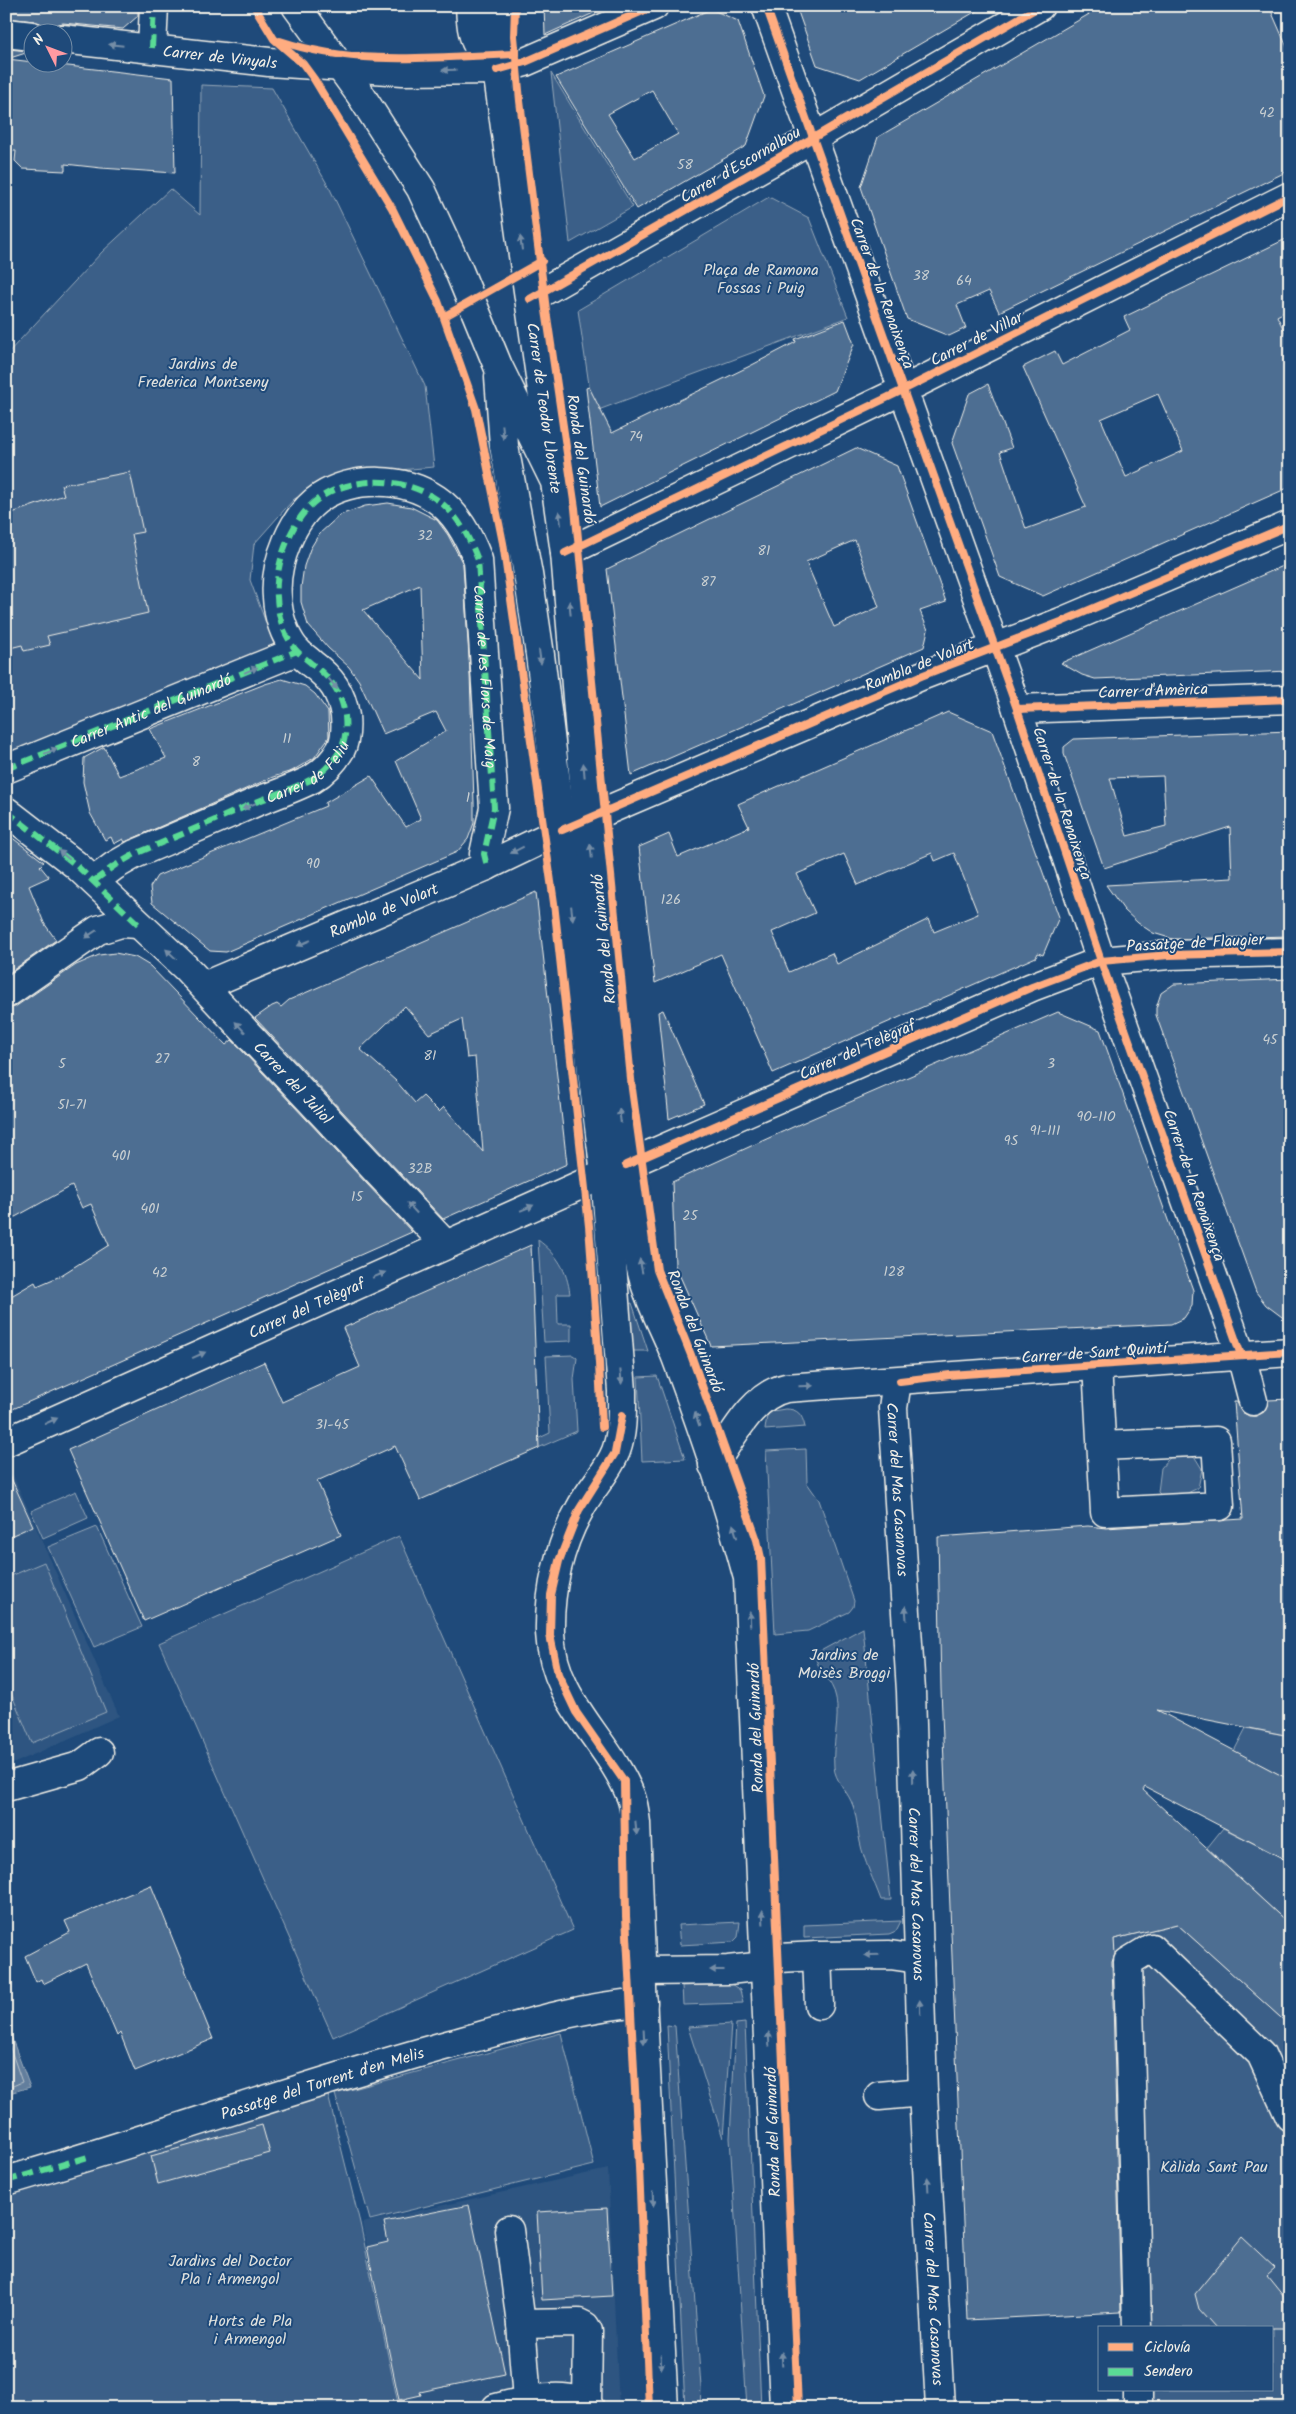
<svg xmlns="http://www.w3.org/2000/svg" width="1296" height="2414" viewBox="0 0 1296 2414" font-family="Kalam,sans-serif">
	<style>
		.built { fill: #2d5581 }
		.green { fill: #3a5f88; stroke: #97a8b8 }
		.water { fill: #627e9d; stroke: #9cacbb }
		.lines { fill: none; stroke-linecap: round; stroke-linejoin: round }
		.shore { stroke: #bac3ca; stroke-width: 1 }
		.building { fill: #4d6e92; stroke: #f4f1e8; fill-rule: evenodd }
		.minor-casing { stroke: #f4f1e8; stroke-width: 31 }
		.major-casing { stroke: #f4f1e8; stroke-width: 31 }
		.minor { stroke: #1f4a7a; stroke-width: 28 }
		.major { stroke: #1f4a7a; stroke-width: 28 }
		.quiet { stroke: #5adb95; stroke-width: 6; stroke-dasharray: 12 6; stroke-linecap: butt }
		.cycleway-casing { stroke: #1f4a7a; stroke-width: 11 }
		.cycleway { stroke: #ffac80; stroke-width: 8 }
		.oneway { fill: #748da6 }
		.labels { text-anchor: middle; stroke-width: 4; stroke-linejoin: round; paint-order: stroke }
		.number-label { font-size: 14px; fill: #cad0d2 }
		.street-label { font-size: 16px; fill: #f4f1e8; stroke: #1f4a7a }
		.park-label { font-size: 16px; fill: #e1e2de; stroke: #1f4a7a }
	</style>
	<rect width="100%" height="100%" fill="#1f4a7a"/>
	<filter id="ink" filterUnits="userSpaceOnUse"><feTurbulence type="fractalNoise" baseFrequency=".02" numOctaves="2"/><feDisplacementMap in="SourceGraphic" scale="10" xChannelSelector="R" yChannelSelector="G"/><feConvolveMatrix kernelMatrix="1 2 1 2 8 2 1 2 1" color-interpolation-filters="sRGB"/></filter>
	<g filter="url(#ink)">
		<g class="built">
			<polygon points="13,1475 119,1716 6,1767 6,1479"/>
			<polygon points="608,2169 619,2408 400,2408 362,2223"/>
		</g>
		<g class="green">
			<polygon points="551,73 633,207 570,243"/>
			<polygon points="201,85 272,88 330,189 425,386 434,467 353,474 294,499 254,544 250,580 276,650 6,758 6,355 102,252 170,189 200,215"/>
			<polygon points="769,197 809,218 848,317 593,412 578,310"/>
			<path d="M538,1240C557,1254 567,1270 570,1294H557L558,1324H571V1341L544,1342Z"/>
			<polygon points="632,1303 648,1351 632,1351 629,1304"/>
			<polygon points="573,1355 577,1358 574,1379 577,1431 529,1452 522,1446 550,1433 546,1356"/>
			<polygon points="657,1376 685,1459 642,1461 638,1377"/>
			<path d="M785,1409C798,1409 802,1414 805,1427L765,1430L767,1415L773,1411Z"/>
			<polygon points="806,1449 807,1483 819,1500 854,1601 853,1607 849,1612 808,1631 775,1634 766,1451"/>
			<polygon points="1185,1452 1196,1459 1202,1469 1198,1488 1181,1496 1165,1500 1158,1492 1161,1468 1173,1454"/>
			<polygon points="76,1491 88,1518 43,1538 31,1511"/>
			<polygon points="97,1527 142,1627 94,1647 48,1547"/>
			<polygon points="399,1536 573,1930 333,2037 159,1643"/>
			<polygon points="44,1562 106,1712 32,1743 6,1681 6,1578"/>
			<path d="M863,1628L891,1900H881C874,1881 864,1861 860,1842C857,1828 857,1814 851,1801C846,1790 835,1780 834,1767C832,1744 840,1721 836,1698C833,1680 816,1670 815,1654Z"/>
			<polygon points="1246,1728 1290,1736 1290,1780 1234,1751"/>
			<polygon points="1223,1828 1290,1862 1290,1925 1207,1848"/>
			<polygon points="901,1921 896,1931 889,1934 804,1938 804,1925"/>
			<polygon points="740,1922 738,1937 733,1942 680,1945 678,1925"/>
			<polygon points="1177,1924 1290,2026 1290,2408 1124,2408 1126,2390 1272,2390 1272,2328 1130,2328 1131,2312 1114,1939"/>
			<polygon points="731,1984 740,1990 743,2003 683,2005 682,1986"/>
			<polygon points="745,2023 761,2408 747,2408 730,2138 736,2024"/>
			<polygon points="731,2024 723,2138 688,2027"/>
			<polygon points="667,2025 675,2026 701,2387 700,2408 685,2408"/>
			<polygon points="561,2033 594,2165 370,2220 335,2094"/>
			<polygon points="328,2095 360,2223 399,2408 6,2408 6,2194"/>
		</g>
		<polygon class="water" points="6,2023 30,2087 6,2094"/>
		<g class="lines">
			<polyline class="shore" points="6,2036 22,2082 6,2089"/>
		</g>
		<g class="building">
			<polygon points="6,6 138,6 138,16 123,29 63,23 55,25 48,32 42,24 34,21 6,18"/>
			<polygon points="544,6 609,6 545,35"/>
			<polygon points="796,6 985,6 860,79 817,65"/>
			<polygon points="1103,6 1269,6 1290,54 1290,170 999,312 989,291 957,305 966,328 949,336 907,319 861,187 878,137"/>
			<path d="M711,9L738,21L764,96L746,146L637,209L556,77ZM652,90L678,134L635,158L608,114Z"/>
			<polygon points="6,49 32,51 7,59 173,78 175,173 101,168 65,164 65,171 23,169 15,161 16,151 6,151"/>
			<path d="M1290,237V309L1277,316L1290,342V487L1043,596L1000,577L952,443L969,394L988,384L1012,448L1000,452L1026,529L1086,507L1023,367L1055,351L1062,365L1130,330L1124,317ZM1158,394L1183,451L1126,477L1101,419Z"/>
			<polygon points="845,320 854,344 835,391 600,507 586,388 589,387 612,433 750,366 796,342 795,339"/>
			<path d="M856,448L897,466L946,602L920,611L928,630L924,647L631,775L607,569ZM855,540L879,607L834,627L806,562Z"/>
			<polygon points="130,472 143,532 132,534 148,613 47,636 50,645 24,651 22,645 6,649 6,515 64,495 61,485"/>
			<path d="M388,503L411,507L437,520L448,535L463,564L470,673L474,804V823L468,839L457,852L226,952L210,951L152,903L150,887L157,876L326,806L325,803L371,776L406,827L421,819L396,761L446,731L436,712L383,734L359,681L349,667L328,648L308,625L301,602V587L304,566L310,549L319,534L340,515L365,506ZM420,585L423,680L363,610Z"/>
			<polygon points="1290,563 1290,671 1095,679 1082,675 1061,663"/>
			<polygon points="282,679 305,686 315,694 328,712 329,737 314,758 292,771 273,777 125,842 123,839 114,844 111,837 105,840 90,813 83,782 84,758 104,747 119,776 166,758 150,729 265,684"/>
			<path d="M948,712L992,731L1059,917L1043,955L1038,953L1036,957L773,1073L721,954L655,983L639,847L669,834L678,857L749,827L738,804ZM932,853L935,861L954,853L978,914L934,932L929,919L837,964L832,953L789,972L772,932L815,913L797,874L844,854L858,885Z"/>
			<path d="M1290,731V936L1173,939L1153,933L1138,923L1124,910L1106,885L1232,878L1230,827L1104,868L1064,754V747L1074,739ZM1163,776L1166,826L1127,836L1110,778Z"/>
			<polygon points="6,833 44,862 40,866 49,877 29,886 44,923 56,940 6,975"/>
			<path d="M536,892L567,1164L443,1219L255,1018L272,1006L277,1004L281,1007L289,1000ZM405,1006L429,1034L462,1019L467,1058L475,1057L483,1152L444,1107L439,1112L423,1096L415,1103L396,1081L360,1049Z"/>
			<polygon points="115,953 135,957 150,966 226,1045 232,1040 412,1232 6,1412 6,1299 35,1282 37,1286 58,1277 109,1245 91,1204 82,1208 72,1186 6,1222 6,1009 15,1007 76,965 99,955"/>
			<polygon points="1290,979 1290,1323 1266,1305 1256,1292 1156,1015 1156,1008 1161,993 1174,984"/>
			<polygon points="663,1010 704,1104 669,1119 658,1012"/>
			<polygon points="1058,1012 1100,1030 1193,1290 1192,1306 1184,1318 1171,1324 711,1346 675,1265 672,1182 804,1122"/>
			<polygon points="531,1245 539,1448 420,1500 395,1446 317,1481 341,1535 144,1621 68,1450 264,1362 282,1402 360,1367 343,1328"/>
			<polygon points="1290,1399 1290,1736 1157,1710 1290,1780 1290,1862 1145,1787 1143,1790 1290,1925 1290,2026 1177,1924 1114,1939 1115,1954 1112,1962 1121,2312 967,2320 941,1689 938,1537 1088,1526 1106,1528 1243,1519 1234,1402 1237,1402 1242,1412 1249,1416 1256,1416 1264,1412 1268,1400"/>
			<polygon points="6,1467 33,1526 6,1538"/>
			<polygon points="151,1885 213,2039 135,2071 120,2033 117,2036 86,1963 43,1984 41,1979 36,1982 25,1956 70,1932 65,1921"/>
			<polygon points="262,2125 270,2153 158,2184 151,2156"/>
			<polygon points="469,2205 505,2374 420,2392 421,2395 399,2400 367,2247 388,2242 384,2222"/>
			<polygon points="607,2208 612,2296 542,2300 537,2212"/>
			<polygon points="1242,2237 1275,2268 1267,2275 1284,2296 1285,2328 1216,2328 1199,2309 1195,2294"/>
		</g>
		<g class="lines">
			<g class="minor-casing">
				<g id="minor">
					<path d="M470,6C471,37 475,48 497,70"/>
					<polyline points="498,6 497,70 554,476"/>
					<polyline points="766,6 1017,709 1101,961 1241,1355 1253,1401"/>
					<polyline points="6,33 32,36"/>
					<path id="s1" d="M62,39L269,62L403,71L497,70L525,62L654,6"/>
					<polyline points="152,48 154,6"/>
					<polyline points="530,299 813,138 1040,6"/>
					<polyline points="565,553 903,390 1290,196"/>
					<polyline points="1017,709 1290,699"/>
					<path id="s2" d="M6,769L297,651"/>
					<path id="s3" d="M6,811L76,865L185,967L445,1244"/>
					<polyline points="587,819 921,676 1061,622 1290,525"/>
					<path d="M94,881L114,866L135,854C175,837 216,820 256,802C274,795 295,788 312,779C324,772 334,761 341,749C346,739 346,728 345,716C342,693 331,678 312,664C307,659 300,655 295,649C283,633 278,616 277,597C274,564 292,516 321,497C354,476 404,477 436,499C457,513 469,537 478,560L494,808L484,854L487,866"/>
					<path id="s4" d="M204,986L487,866L562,830"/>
					<polyline points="6,994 98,930 121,923 138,924"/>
					<polyline points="626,1165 1032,987 1101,961 1169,955 1290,952"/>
					<polyline points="1097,1365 1105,1512 1220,1506 1216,1441 1101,1446"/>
					<path id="s5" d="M900,1381L896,1388L893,1408L911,1691L923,2092L940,2408"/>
					<path id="s6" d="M6,1442L605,1174"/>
					<path d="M713,1465C732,1438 752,1395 786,1388L1290,1352"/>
					<polyline points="6,1787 80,1766 99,1752"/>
					<polyline points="817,1956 819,2005"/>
					<polyline points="643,1971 728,1970 765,1966 779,1958 817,1956 890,1955 911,1958 919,1964"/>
					<polyline points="879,2096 923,2092"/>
					<path id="s7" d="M6,2181C155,2138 301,2085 451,2044C514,2027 578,2007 643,2002"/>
					<polyline points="509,2230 521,2324 527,2400"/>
					<polyline points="521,2324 579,2323 585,2326 588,2331 587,2405"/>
					<polyline points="1137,2328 1128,1962 1151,1948 1261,2054 1290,2117"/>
					<polyline points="1138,2390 1138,2408"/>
					<path d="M496,2408C519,2402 571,2388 590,2408"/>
				</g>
			</g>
			<g class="major-casing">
				<g id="major">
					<path d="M296,6L360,94L421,189L459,271L498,366L555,482L565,553L587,819L629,1197C633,1225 636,1253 644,1280C652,1307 666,1331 676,1357C703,1429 728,1503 748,1578L784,2408"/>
					<path d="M499,377L504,446L528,574L540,655L605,1174L622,1391C622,1411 623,1432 616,1451C608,1472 590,1489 580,1509C559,1546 549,1590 550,1633C553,1703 608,1738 631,1797C634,1805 635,1815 636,1823L643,2015L664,2408"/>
				</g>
			</g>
			<use href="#minor" class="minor"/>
			<use href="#major" class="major"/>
			<g class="quiet">
				<polyline points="152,48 154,6"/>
				<polyline points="6,769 297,651"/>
				<polyline points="6,811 76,865 138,924"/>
				<path id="s8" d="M94,881L114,866L135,854C175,837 216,820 256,802C274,795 295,788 312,779C324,772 334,761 341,749C346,739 346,728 345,716C342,693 331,678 312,664C307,659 300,655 295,649C283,633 278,616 277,597C274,564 292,516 321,497C354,476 404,477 436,499C457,513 469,537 478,560L494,808L484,854L487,866"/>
				<polyline points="6,2181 88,2157"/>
			</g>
			<g class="cycleway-casing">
				<g id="cycleway">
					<polyline points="254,6 274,39 303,64 314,79 392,208 438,301 476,409 503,543 554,903 589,1226 599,1363 602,1427"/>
					<polyline points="515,6 514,36 520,101 546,310 575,508 632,1089 657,1270 691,1355 757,1540 761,1558 798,2408"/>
					<polyline points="766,6 1017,709 1101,961 1241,1355"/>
					<path d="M280,41C358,67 436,57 516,54"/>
					<polyline points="497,70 525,62 654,6"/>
					<polyline points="530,299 813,138 1040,6"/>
					<polyline points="445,316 542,261"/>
					<polyline points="565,553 903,390 1290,196"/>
					<polyline points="1017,709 1290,699"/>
					<polyline points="562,830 921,676 1061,622 1290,525"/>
					<polyline points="626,1165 1032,987 1101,961 1169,955 1290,952"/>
					<polyline points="900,1381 950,1375 1290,1352"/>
					<polyline points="622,1415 615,1453 579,1510 559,1561 551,1595 550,1635 558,1674 576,1712 624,1781 626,1916 639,2167 649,2408"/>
				</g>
			</g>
			<use href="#cycleway" class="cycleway"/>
		</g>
		<defs><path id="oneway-solid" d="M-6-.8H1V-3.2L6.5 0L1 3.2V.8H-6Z" transform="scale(1.25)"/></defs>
		<g class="oneway">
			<use href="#oneway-solid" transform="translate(116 45) rotate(-174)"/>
			<use href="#oneway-solid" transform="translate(449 70) rotate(179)"/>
			<use href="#oneway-solid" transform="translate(521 243) rotate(-98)"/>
			<use href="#oneway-solid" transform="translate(503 432) rotate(85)"/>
			<use href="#oneway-solid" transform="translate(560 518) rotate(-98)"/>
			<use href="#oneway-solid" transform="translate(570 608) rotate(-95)"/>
			<use href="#oneway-solid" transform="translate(540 657) rotate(82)"/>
			<use href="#oneway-solid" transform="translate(251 670) rotate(-22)"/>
			<use href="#oneway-solid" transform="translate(333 684) rotate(51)"/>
			<use href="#oneway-solid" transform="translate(51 751) rotate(-23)"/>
			<use href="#oneway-solid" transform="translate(584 770) rotate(-95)"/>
			<use href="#oneway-solid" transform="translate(249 806) rotate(157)"/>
			<use href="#oneway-solid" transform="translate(517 850) rotate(153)"/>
			<use href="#oneway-solid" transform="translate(591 851) rotate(-96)"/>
			<use href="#oneway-solid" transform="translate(64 855) rotate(-140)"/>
			<use href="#oneway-solid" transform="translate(572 913) rotate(83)"/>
			<use href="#oneway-solid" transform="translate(91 934) rotate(147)"/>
			<use href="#oneway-solid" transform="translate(304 943) rotate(157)"/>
			<use href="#oneway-solid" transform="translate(171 954) rotate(-137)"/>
			<use href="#oneway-solid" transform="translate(240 1027) rotate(-133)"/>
			<use href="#oneway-solid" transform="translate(620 1116) rotate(-97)"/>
			<use href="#oneway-solid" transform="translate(412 1208) rotate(-133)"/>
			<use href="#oneway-solid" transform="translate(527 1208) rotate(-23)"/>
			<use href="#oneway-solid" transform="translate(641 1266) rotate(-101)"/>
			<use href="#oneway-solid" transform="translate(379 1275) rotate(-23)"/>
			<use href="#oneway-solid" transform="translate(199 1355) rotate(-24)"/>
			<use href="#oneway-solid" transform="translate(621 1377) rotate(85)"/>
			<use href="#oneway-solid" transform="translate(806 1386) rotate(-2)"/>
			<use href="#oneway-solid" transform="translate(697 1419) rotate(-109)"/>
			<use href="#oneway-solid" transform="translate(51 1421) rotate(-24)"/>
			<use href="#oneway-solid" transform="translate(735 1531) rotate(-107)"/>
			<use href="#oneway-solid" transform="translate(906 1613) rotate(-94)"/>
			<use href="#oneway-solid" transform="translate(750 1619) rotate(-92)"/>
			<use href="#oneway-solid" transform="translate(913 1776) rotate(-91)"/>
			<use href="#oneway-solid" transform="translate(636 1828) rotate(85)"/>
			<use href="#oneway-solid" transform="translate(763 1917) rotate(-93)"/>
			<use href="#oneway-solid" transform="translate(872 1955) rotate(179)"/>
			<use href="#oneway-solid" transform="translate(717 1970) rotate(180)"/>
			<use href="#oneway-solid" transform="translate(920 2007) rotate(-92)"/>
			<use href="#oneway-solid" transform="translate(644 2037) rotate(87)"/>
			<use href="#oneway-solid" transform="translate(769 2039) rotate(-92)"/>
			<use href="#oneway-solid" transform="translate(928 2184) rotate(-93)"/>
			<use href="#oneway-solid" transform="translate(653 2199) rotate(87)"/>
			<use href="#oneway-solid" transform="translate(782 2359) rotate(-92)"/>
			<use href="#oneway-solid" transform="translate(661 2362) rotate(87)"/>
		</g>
	</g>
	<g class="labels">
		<g class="number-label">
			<text x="1267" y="117">42</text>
			<text x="685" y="169">58</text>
			<text x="921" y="280">38</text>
			<text x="964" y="285">64</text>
			<text x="636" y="441">74</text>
			<text x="425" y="540">32</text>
			<text x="764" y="555">81</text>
			<text x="708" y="586">87</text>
			<text x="287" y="743">11</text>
			<text x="196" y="766">8</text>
			<text x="468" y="802">1</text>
			<text x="313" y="868">90</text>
			<text x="671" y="904">126</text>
			<text x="1270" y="1044">45</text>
			<text x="430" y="1060">8I</text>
			<text x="162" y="1063">27</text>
			<text x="62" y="1068">5</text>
			<text x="1051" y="1068">3</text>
			<text x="72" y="1109">5I-7I</text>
			<text x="1096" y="1121">9O-11O</text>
			<text x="1045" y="1135">9I-11I</text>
			<text x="1011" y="1145">9S</text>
			<text x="121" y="1160">40I</text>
			<text x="420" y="1173">32B</text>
			<text x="357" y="1201">15</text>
			<text x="150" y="1213">40I</text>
			<text x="690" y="1220">25</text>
			<text x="894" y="1276">128</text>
			<text x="160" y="1277">42</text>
			<text x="332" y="1429">31-45</text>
		</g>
		<g class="street-label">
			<text dy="6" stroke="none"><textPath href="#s1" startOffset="159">Carrer de Vinyals</textPath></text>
			<text transform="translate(740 164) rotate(-30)" y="6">Carrer d'Escornalbou</text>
			<text transform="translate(883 293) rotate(70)" y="6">Carrer de la Renaixença</text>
			<text transform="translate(976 338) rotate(-27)" y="6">Carrer de Villar</text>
			<text transform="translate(545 408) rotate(82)" y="6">Carrer de Teodor Llorente</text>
			<text transform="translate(582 459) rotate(82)" y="6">Ronda del Guinardó</text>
			<text transform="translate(919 664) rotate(-22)" y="6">Rambla de Volart</text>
			<text dy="6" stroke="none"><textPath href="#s8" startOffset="886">Carrer de les Flors de Maig</textPath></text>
			<text transform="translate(1153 690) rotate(-2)" y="6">Carrer d'Amèrica</text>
			<text dy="6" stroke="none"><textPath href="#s2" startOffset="156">Carrer Antic del Guinardó</textPath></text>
			<text dy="6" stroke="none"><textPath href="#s8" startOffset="242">Carrer de Feliu</textPath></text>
			<text transform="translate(1063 803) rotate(72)" y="6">Carrer de la Renaixença</text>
			<text dy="6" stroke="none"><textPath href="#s4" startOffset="195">Rambla de Volart</textPath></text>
			<text transform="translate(603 939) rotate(-96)" y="6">Ronda del Guinardó</text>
			<text transform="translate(1195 942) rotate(-3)" y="6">Passatge de Flaugier</text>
			<text transform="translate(857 1049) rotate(-24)" y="6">Carrer del Telègraf</text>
			<text dy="6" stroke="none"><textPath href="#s3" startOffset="396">Carrer del Juliol</textPath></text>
			<text transform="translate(1195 1185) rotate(71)" y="6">Carrer de la Renaixença</text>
			<text dy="6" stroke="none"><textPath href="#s6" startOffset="329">Carrer del Telègraf</textPath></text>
			<text transform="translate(696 1331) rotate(69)" y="6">Ronda del Guinardó</text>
			<text transform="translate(1094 1352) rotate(-4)" y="6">Carrer de Sant Quintí</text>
			<text dy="6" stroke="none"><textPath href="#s5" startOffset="110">Carrer del Mas Casanovas</textPath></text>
			<text transform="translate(755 1728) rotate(-92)" y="6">Ronda del Guinardó</text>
			<text dy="6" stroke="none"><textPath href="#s5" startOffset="515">Carrer del Mas Casanovas</textPath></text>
			<text dy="6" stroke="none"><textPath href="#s7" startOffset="331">Passatge del Torrent d'en Melis</textPath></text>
			<text transform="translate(772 2132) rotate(-92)" y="6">Ronda del Guinardó</text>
			<text dy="6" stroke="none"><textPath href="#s5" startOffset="920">Carrer del Mas Casanovas</textPath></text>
		</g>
		<g class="park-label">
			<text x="761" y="275">Plaça de Ramona<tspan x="761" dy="18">Fossas i Puig</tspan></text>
			<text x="203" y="369">Jardins de<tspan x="203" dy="18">Frederica Montseny</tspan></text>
			<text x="844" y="1660">Jardins de<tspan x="844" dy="18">Moisès Broggi</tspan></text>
			<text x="1214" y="2172">Kàlida Sant Pau</text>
			<text x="230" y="2266">Jardins del Doctor<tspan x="230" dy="18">Pla i Armengol</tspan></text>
			<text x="250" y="2326">Horts de Pla<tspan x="250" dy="18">i Armengol</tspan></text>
		</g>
	</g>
	<rect width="1296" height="2414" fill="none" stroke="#1f4a7a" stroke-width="25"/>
	<rect x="12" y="12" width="1271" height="2389" fill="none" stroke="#f4f1e8" stroke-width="2" filter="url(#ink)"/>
	<rect x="1098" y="2326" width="175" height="65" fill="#1f4a7a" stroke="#748da6"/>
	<rect x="1108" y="2343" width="25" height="8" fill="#ffac80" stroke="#748da6"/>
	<text x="1144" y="2352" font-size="15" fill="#f4f1e8">Ciclovía</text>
	<rect x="1108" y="2368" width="25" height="8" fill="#5adb95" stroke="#748da6"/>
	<text x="1144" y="2376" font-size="15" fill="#f4f1e8">Sendero</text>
	<g transform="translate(48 48) rotate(312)"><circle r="24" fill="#1f4a7a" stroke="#748da6"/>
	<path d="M0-4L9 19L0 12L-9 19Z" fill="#ff9aa2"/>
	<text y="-8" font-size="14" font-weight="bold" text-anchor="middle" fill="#f4f1e8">N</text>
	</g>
</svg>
